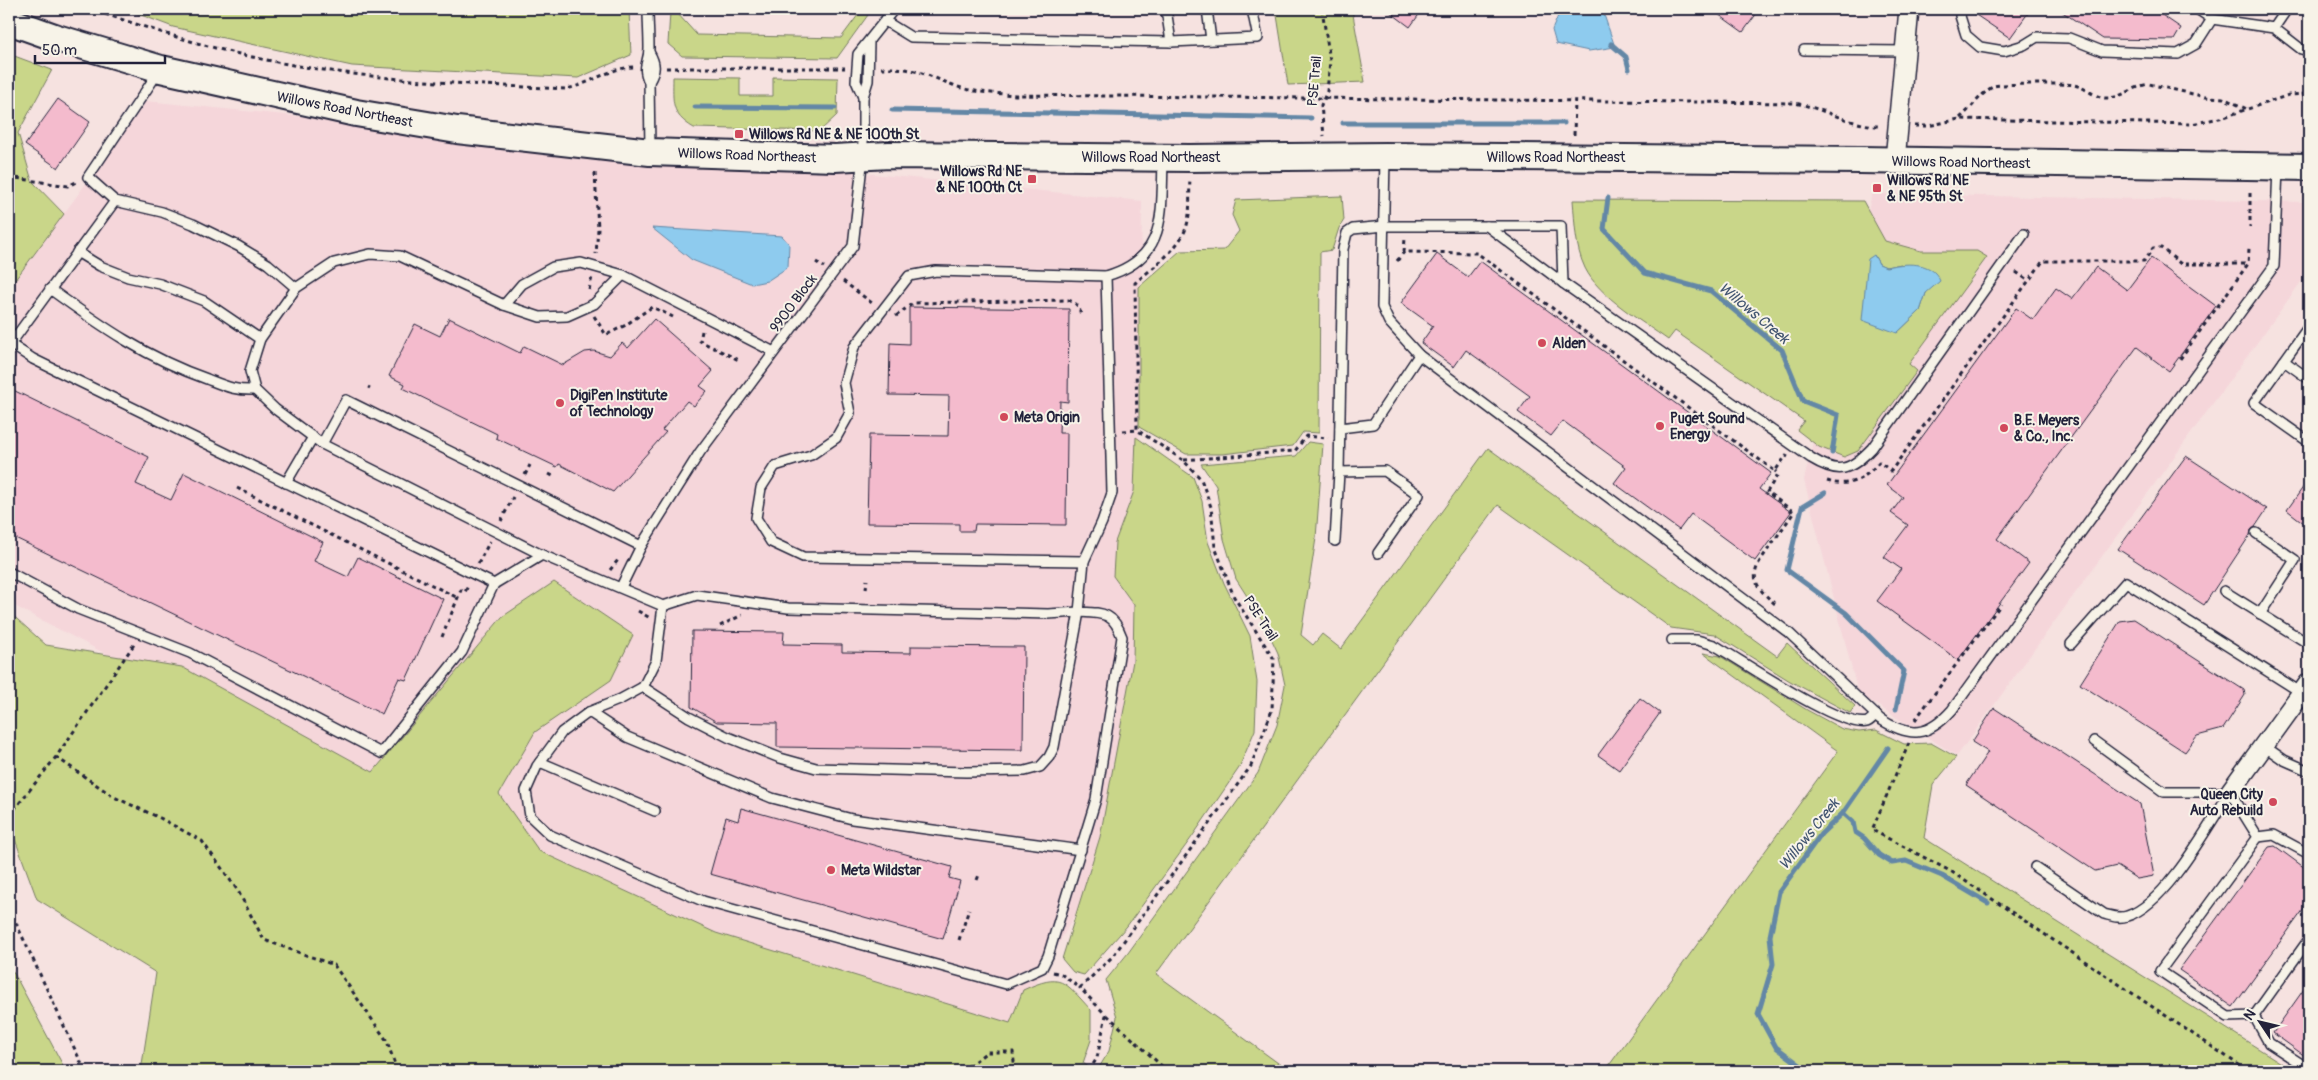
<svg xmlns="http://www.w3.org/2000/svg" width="2318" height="1080" viewBox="0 0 2318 1080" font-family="Pangolin,sans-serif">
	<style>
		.built { fill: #f5d6da }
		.green { fill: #c9d689; stroke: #767c62; fill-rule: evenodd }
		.water { fill: #8ecbee; stroke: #6387a6 }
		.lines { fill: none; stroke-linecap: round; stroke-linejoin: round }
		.stream { stroke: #6387a6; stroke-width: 5 }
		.building { fill: #f4bbcd; stroke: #22223b }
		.lane-casing { stroke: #22223b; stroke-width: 12 }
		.street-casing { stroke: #22223b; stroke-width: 22 }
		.secondary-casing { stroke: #22223b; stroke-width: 30 }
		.path { stroke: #22223b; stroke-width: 3; stroke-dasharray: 4 4; stroke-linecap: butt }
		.lane { stroke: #f7f3e8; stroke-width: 9 }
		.street { stroke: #f7f3e8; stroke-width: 19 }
		.secondary { stroke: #f7f3e8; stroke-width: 26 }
		.poi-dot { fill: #d1495b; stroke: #f7f3e8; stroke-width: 2 }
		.labels { text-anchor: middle; stroke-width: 4; stroke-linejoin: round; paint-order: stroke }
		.street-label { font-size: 14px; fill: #22223b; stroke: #f7f3e8 }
		.poi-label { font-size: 14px; font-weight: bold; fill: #22223b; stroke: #f7f3e8; text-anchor: start }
		.water-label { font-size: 15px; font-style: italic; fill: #425571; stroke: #f7f3e8 }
	</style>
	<rect width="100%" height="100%" fill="#f6e2e0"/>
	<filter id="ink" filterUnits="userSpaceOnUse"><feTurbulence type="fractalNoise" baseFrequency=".02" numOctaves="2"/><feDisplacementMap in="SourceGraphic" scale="10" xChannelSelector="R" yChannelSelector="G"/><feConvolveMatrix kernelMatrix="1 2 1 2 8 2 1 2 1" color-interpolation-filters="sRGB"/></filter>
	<g filter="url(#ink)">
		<g class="built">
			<polygon points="146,101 1142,201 1135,809 987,1070 647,939 9,603 9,289"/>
			<polygon points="1872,194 2309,202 2309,271 1957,756 1858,693 1804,480"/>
		</g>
		<g class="green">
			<polygon points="125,9 629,9 631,55 578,78 352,66 173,27"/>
			<polygon points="1276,9 1352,9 1365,82 1288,85"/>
			<polygon points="861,11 868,15 837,58 682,56 668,44 670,12 677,13 697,35 841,38"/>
			<polygon points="9,54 52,70 18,133 32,181 64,214 9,288"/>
			<path d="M673,77L740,78V96H773V77L838,78L837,115L820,131L694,128C670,114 673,102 673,77Z"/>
			<polygon points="1342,196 1344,220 1339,228 1332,250 1320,252 1319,433 1303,432 1293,446 1222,454 1186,454 1139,427 1139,287 1180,251 1224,250 1239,231 1232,215 1236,200"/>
			<path d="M1573,200L1863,201L1885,241L1921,251H1977L1987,257L1909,364L1917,371L1858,451L1844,457L1819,447L1797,430L1804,421L1675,331L1668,340C1642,321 1599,297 1585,268C1575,247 1575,223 1573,200ZM1874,255L1879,264L1886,267L1901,264L1926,293L1920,311L1897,333Z"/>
			<polygon points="1136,437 1193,477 1202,501 1208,542 1224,583 1250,636 1257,682 1255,730 1239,768 1192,837 1127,926 1084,975 1073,972 1062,959 1100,837 1133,661 1134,605 1113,576 1115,542 1134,491"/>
			<polygon points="1308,442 1323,444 1316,538 1301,635 1313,645 1322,634 1341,649 1488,448 1777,656 1787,643 1855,706 1850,713 1790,681 1714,634 1671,628 1498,505 1156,974 1289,1071 1097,1071 1109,1051 1117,1017 1106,980 1128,953 1258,773 1277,725 1285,685 1278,653 1263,621 1236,579 1224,539 1216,486 1201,464 1296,456"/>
			<path d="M554,582L633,635L611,680L535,732L499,794L539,851L716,933L1010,1023L1023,990C1062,972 1064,981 1091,1010V1040L1083,1063L1094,1071H141L156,973L37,899L9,823V612L46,645L182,667L373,772L502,617Z"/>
			<polygon points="1703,653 1720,656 1807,710 1842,729 1859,732 1876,730 1904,744 1931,743 1956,757 1933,785 1924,838 2294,1071 1605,1071 1838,751"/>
			<polygon points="9,964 66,1071 9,1071"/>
		</g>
		<g class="water">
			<polygon points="1561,9 1602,9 1615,47 1589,51 1556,44 1552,30"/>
			<polygon points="652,228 782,236 789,244 788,267 767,281 752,284 692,260"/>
			<path d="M1874,255L1879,264L1886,267C1904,263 1932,260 1940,281L1926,293L1920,311L1897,333L1862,320L1868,259Z"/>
		</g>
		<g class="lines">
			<g class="stream">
				<polyline points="1611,44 1626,57 1629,69"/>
				<polyline points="695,107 835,108"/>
				<polyline points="892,110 1311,118"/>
				<polyline points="1343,123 1564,123"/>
				<polyline points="1608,198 1604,229 1645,273 1711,291 1782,350 1803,401 1838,415 1832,453"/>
				<polyline points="1825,493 1802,507 1787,570 1846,613 1904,671 1896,709"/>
				<polyline points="1843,813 1853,822 1855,832 1864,838 1879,855 1892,863 1906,861 1942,876 1988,903"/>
				<polyline points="1808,1071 1776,1047 1758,1014 1773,964 1770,936 1779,892 1821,834 1843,813 1888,748"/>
			</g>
		</g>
		<g class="building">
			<polygon points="1386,9 1423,9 1410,27"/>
			<polygon points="1711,9 1760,9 1743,32"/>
			<polygon points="1967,9 2031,9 2010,38"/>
			<polygon points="2058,9 2153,9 2181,28 2174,40 2103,39"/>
			<polygon points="58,99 90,122 58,168 25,145"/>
			<polygon points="1437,254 1468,277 1480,261 1771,473 1759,489 1791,512 1755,561 1691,514 1679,530 1614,483 1626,467 1563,421 1551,436 1518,412 1530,396 1466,350 1454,367 1421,343 1433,326 1401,303"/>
			<polygon points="2151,258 2216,306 2169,371 2137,347 1997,539 2029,563 1958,660 1877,601 1901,569 1884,557 1908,525 1891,513 1903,497 1887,485 2016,308 2033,320 2056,288 2072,299 2096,267 2127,290"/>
			<polygon points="909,307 1069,309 1068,402 1060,401 1059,433 1067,433 1066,525 975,524 974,531 959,531 959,524 867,523 869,435 948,436 949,396 889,395 890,343 909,344"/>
			<polygon points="449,318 520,353 524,346 563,365 585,352 594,351 610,356 622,343 628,348 654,319 713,371 700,386 707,391 694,406 687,401 662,430 666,432 613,492 559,464 557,467 496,438 497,434 403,388 405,384 389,376 415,324 440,336"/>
			<polygon points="9,388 149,457 136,484 171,500 184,473 323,542 314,561 348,577 358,557 443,599 406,680 399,678 382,714 9,535"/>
			<polygon points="2186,456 2267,509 2255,527 2251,530 2250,535 2204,605 2118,549"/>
			<polygon points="2309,479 2309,527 2287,510"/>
			<polygon points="2134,619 2244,690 2245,695 2223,729 2197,736 2185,752 2080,684 2120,621"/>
			<polygon points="692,631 784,632 783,644 842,645 842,652 911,653 911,646 1024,647 1023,750 777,747 777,723 717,722 691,707"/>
			<polygon points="1640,698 1660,713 1619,770 1598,755"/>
			<polygon points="1994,708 2140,804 2154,876 2137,879 2117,866 2095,871 1966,785 1988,752 1972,742"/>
			<polygon points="741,808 952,867 949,878 960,881 943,939 710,874 726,817 738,821"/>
			<polygon points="2275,846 2309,871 2309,902 2233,1007 2179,970 2269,847"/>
			<polygon points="2309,982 2309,1059 2273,1033"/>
		</g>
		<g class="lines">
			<g class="lane-casing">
				<g id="lane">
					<path d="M648,9C648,22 649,35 649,48C649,64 641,65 649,82L650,149"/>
					<polyline points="1166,9 1171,42"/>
					<polyline points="1207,9 1211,40"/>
					<polyline points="1961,9 1960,16 1966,35 1980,47 2004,51 2024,45 2037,37 2069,38 2102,51 2178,54 2196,44 2212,19"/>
					<polyline points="2197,9 2212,19 2274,28 2287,9"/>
					<polyline points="885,21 911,37 1171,42 1258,38 1252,9"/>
					<polyline points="2274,28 2301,49 2309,51"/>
					<polyline points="1804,50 1905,51"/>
					<path d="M649,52C656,64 656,70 649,82"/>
					<polyline points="159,71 88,177 115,201 162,212 193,224 238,246 268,264 296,288"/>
					<polyline points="863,97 868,81 869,42"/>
					<path d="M1385,158L1382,307L1389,322L1419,355L1789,633L1880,719C1910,738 1928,737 1952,710L2274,266L2278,168"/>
					<path d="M1487,226L1563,283L1811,458C1839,475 1850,471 1872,448L2024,234"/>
					<polyline points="77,252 100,266 128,277 160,284 204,301 260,339"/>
					<path d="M50,289C101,326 147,358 207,379C225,386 235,391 255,390"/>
					<polyline points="504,305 522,284 553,267 581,263 623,275 774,352"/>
					<polyline points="2309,326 2254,403 2309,442"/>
					<polyline points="10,344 33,359 494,584"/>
					<polyline points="9,346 115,201"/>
					<polyline points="2284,361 2309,379"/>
					<polyline points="1340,428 1373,424 1419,355"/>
					<polyline points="322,444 346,400 641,546"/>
					<polyline points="1339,472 1385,471 1419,495 1378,553"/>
					<polyline points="286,483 313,437"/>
					<polyline points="2256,533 2295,560 2260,614"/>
					<polyline points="1335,541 1339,472 1343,249 1347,233 1353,229 1385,226 1561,226 1563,283"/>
					<polyline points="542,555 322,444 275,409 255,390 250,371 260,339 296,288 334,263 370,254 400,256 504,305 540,317 567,316 594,304 623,275"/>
					<polyline points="1084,561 803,557 771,542 756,518 761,488 775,466 811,455 836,438 850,413 844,383 854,347 909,276 936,271 1106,276"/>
					<polyline points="9,572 78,609 190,653 381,753 462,652 494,584 542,555 663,606 697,595 788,608 1048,614 1079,612 1054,747 1049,757 1040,767 1025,771 966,772 816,768 780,758 728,737 689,717 643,687"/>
					<polyline points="621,587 641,546 700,452 853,246 863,156 863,97 856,81 858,54 894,9"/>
					<polyline points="2224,591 2309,644"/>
					<path d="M663,606L656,661L643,687L621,699L589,712L562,732L537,766L526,791L530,816L550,835L703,901L1006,984L1042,968L1048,956L1096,799L1122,637C1113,612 1103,613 1079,612L1084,561L1102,522L1112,493L1106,276C1168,258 1161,213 1163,160"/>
					<path d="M1672,640H1697L1714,645C1741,660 1841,729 1867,722C1870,721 1873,717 1876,715"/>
					<polyline points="2071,644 2126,582 2302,693"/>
					<polyline points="589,712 627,737 772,798 852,819 1081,850"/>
					<polyline points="2094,741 2164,792 2230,792"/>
					<polyline points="2264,746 2284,760 2309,771"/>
					<polyline points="540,762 655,811"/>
					<polyline points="2230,792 2258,837 2160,971 2228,1017 2254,1016 2309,939"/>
					<polyline points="2258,837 2274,835 2309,854"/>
					<path d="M2035,867L2104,914C2112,916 2119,919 2127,916C2165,905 2208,826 2230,792"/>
					<polyline points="2254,1016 2269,1043 2309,1069"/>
				</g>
			</g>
			<g class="street-casing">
				<g id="street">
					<polyline points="1895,160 1909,9"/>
					<polyline points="2230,792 2309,683"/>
				</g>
			</g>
			<g class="secondary-casing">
				<polyline id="secondary" points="9,21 57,38 161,69 356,113 457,130 650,152 835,158 889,155 1190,158 1385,156 1860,160 2309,167"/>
			</g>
			<g class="path">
				<path d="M90,9C145,27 200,46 257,58C359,80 463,84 566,89C591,84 610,67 635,67"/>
				<polyline points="1322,9 1330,61 1327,91 1321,105 1324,136"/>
				<polyline points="666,68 845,68"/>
				<path d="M881,68C914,67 924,74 953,85C972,93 995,93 1015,95L1794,103C1824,108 1850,126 1881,126"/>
				<path d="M1960,118C1971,109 1981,93 1994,86C1997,84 2067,83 2074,85C2085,87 2094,97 2105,98C2121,99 2134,86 2149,84L2206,97L2223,98L2247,109"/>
				<polyline points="1915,126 1928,126 1959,119 2192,124 2224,117 2289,95 2309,94"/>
				<polyline points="1574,135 1575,101"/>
				<polyline points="595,173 598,229 596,254"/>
				<polyline points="9,177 68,186 76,182"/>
				<polyline points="2250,193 2250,227"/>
				<polyline points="1404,252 1405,238"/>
				<polyline points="1397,261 1404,252 1477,253 1775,471 1786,456 1788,457"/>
				<polyline points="816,262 824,267"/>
				<polyline points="2016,272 2029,281"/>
				<polyline points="843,281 872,303"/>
				<polyline points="589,290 592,277"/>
				<polyline points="594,316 606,335 624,326 652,307 673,317"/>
				<path d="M896,316L913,303L1068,300C1078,303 1080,308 1081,317"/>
				<polyline points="702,331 700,341 739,360"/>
				<polyline points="2180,359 2248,264 2249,248"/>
				<polyline points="368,387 370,388"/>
				<polyline points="1123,431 1137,430"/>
				<polyline points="1184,460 1295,451 1306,436 1328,438"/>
				<polyline points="549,474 555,477"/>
				<polyline points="525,475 530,465"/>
				<path d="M1827,481C1849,488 1865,479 1879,462L1891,471L2043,261H2144L2153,248H2161L2181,264H2248"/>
				<polyline points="237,488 458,598"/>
				<polyline points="501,521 513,497"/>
				<polyline points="478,564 490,541"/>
				<polyline points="610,570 618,560"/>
				<polyline points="866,589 867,580"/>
				<path d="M1775,604C1761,591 1748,581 1760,561L1794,512L1767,492L1778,474L1775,471"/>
				<polyline points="638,611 650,618"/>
				<polyline points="720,626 742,615"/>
				<polyline points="442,637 461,590 465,592 468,586"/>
				<polyline points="1915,720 2001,604"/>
				<polyline points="1909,743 1872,830 1952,872 2248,1071"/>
				<polyline points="56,757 114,797 160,818 202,841 238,891 264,940 334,965 387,1041 397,1071"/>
				<polyline points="9,816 56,757 135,643"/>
				<polyline points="977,880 979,875"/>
				<polyline points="9,908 85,1071"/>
				<polyline points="959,940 969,909"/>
				<polyline points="1053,972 1061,974 1080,988"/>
				<polyline points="1107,1015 1167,1071"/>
				<polyline points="962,1071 987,1052 1013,1052 1015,1071"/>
				<path d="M1089,1071L1097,1058L1106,1015L1080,988L1113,956L1251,766L1272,710L1274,659L1234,597L1215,547L1211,507L1201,479L1183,460L1137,430L1135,283C1153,267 1180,249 1187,225C1191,211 1189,193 1190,178"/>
			</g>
			<use href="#lane" class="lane"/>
			<use href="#street" class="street"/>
			<use href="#secondary" class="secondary"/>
		</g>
	</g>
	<g class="poi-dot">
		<rect x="734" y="129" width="10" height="10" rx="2.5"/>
		<rect x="1027" y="174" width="10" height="10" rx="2.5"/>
		<rect x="1872" y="183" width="10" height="10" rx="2.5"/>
		<circle cx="1542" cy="343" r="5"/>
		<circle cx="560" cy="403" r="5"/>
		<circle cx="1004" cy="417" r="5"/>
		<circle cx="1660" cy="426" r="5"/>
		<circle cx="2004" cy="428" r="5"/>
		<circle cx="2273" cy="802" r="5"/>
		<circle cx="831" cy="870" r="5"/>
	</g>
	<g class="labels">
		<g class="street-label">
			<text transform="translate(1314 81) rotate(-85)" y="5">PSE Trail</text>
			<text transform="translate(345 109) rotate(11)" y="5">Willows Road Northeast</text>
			<text transform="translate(747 155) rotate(2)" y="5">Willows Road Northeast</text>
			<text x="1151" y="162">Willows Road Northeast</text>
			<text x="1556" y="162">Willows Road Northeast</text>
			<text transform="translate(1961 162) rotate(1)" y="5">Willows Road Northeast</text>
			<text transform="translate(793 303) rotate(-53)" y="5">9900 Block</text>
			<text transform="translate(1261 618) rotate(57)" y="5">PSE Trail</text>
		</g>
		<g class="poi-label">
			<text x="749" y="139">Willows Rd NE &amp; NE 100th St</text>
			<text x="1022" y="176" text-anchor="end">Willows Rd NE<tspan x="1022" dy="16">&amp; NE 100th Ct</tspan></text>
			<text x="1887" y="185">Willows Rd NE<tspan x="1887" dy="16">&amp; NE 95th St</tspan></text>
			<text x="1552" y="348">Alden</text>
			<text x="570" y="400">DigiPen Institute<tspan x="570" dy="16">of Technology</tspan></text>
			<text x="1014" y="422">Meta Origin</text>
			<text x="1670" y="423">Puget Sound<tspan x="1670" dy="16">Energy</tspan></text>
			<text x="2014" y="425">B.E. Meyers<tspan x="2014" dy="16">&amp; Co., Inc.</tspan></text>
			<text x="2263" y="799" text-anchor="end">Queen City<tspan x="2263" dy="16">Auto Rebuild</tspan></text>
			<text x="841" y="875">Meta Wildstar</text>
		</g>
		<g class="water-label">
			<text transform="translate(1754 313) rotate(40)" y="5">Willows Creek</text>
			<text transform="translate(1809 834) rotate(-51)" y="5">Willows Creek</text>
		</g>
	</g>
	<rect width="2318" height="1080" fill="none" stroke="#f7f3e8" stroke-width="30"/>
	<rect x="15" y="15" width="2288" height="1050" fill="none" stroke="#22223b" stroke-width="2" filter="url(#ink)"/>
	<g transform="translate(2260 1022) rotate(305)" stroke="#f7f3e8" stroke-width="4" paint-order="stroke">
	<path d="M0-4L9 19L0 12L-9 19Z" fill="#22223b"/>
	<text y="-8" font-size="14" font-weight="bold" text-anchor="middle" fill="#22223b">N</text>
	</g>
	<path d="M35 55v8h130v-8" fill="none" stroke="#22223b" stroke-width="2.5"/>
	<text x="42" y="55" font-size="15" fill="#22223b" stroke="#f7f3e8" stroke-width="4" paint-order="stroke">50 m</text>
</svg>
